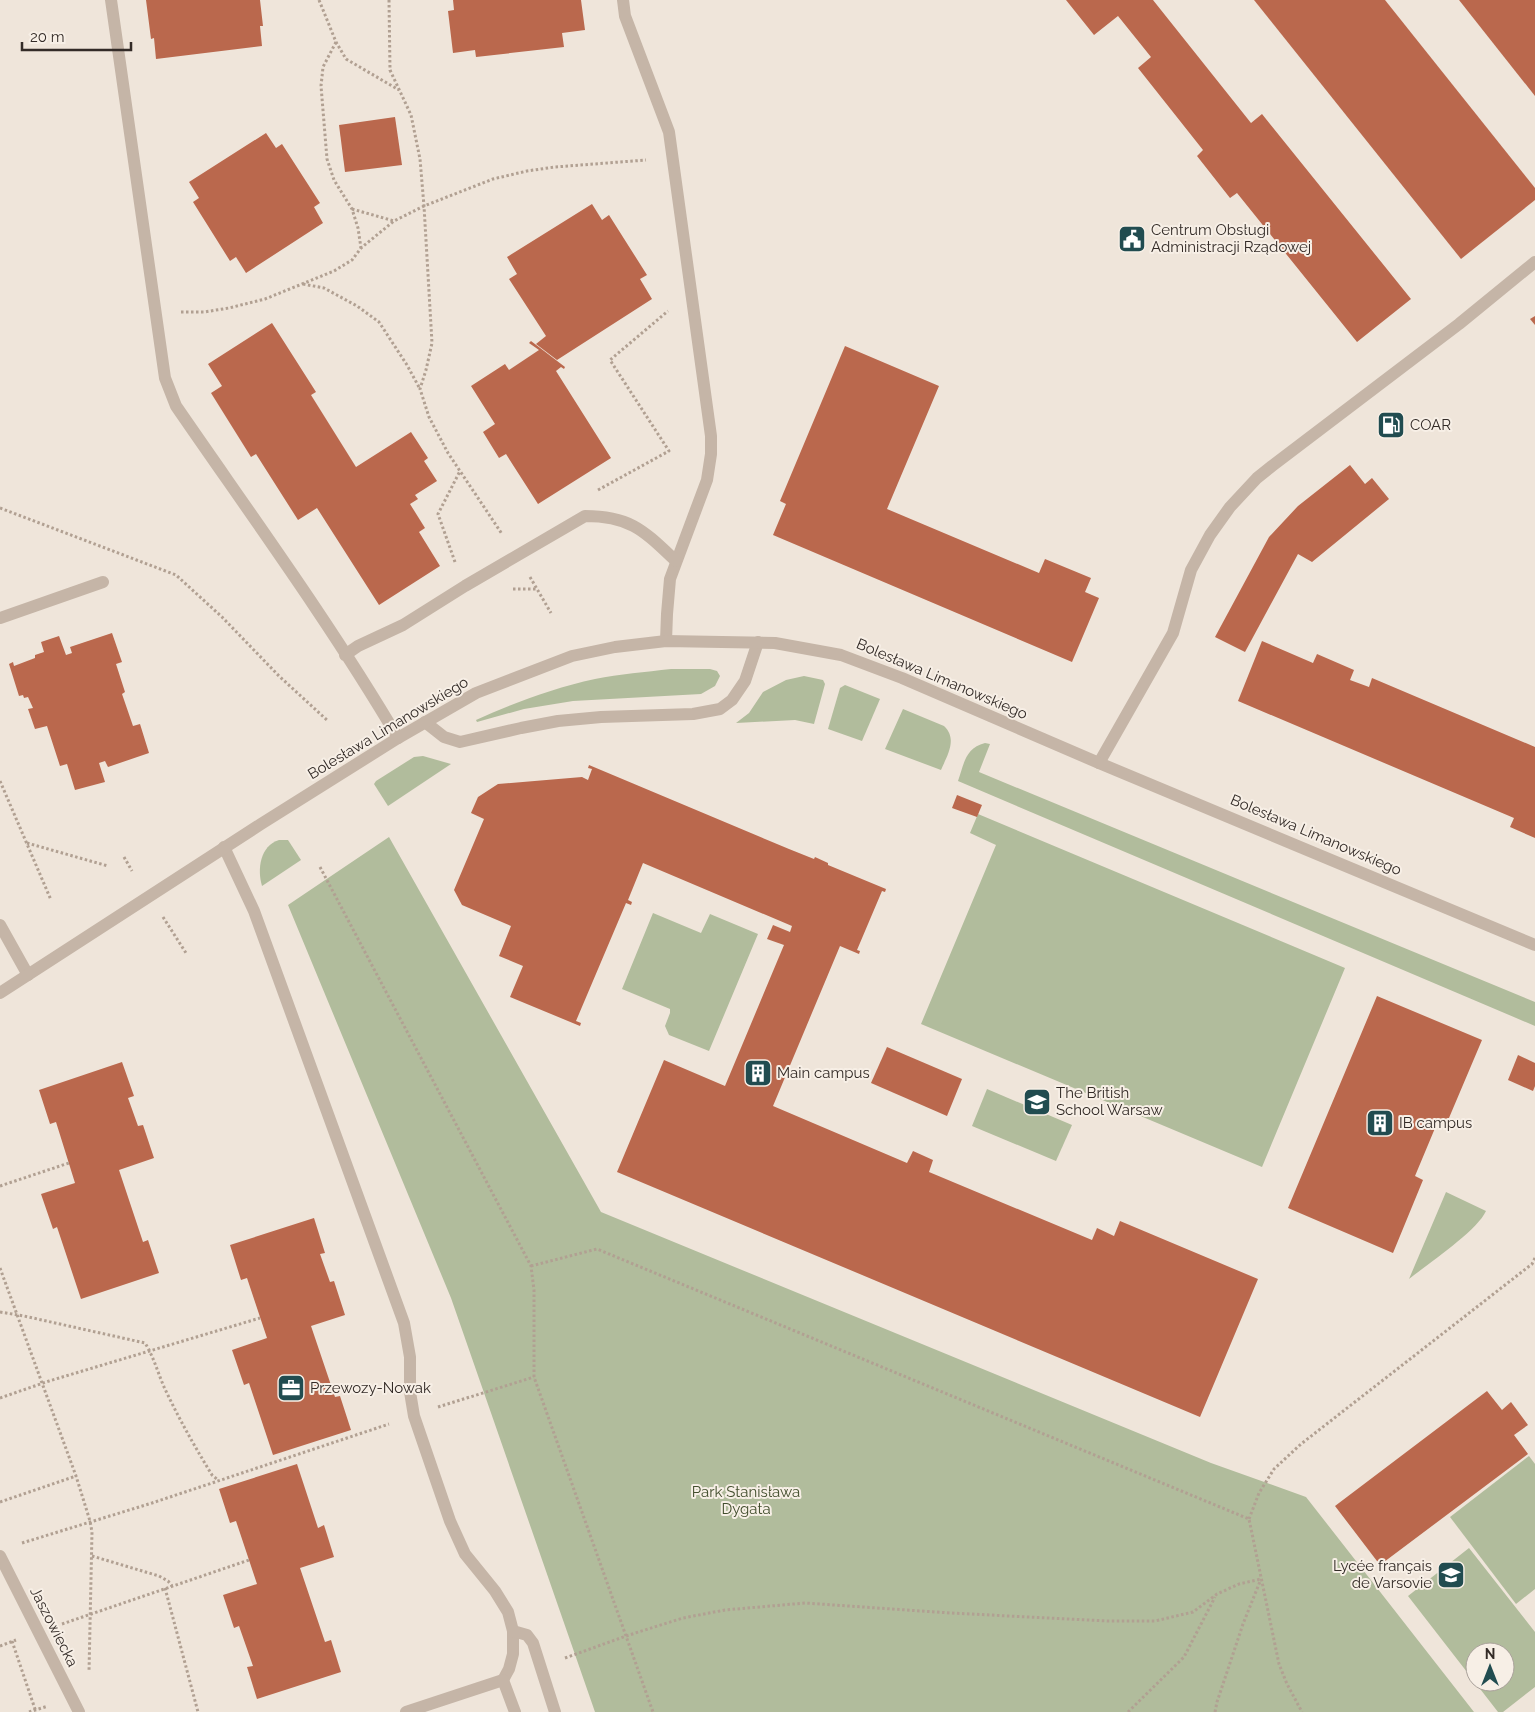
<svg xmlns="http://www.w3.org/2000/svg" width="1535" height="1712" viewBox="0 0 1535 1712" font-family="Raleway,sans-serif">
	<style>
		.green { fill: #b1bc9c; fill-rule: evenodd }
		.building { fill: #ba684d }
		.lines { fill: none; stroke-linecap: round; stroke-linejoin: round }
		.path { stroke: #b1a092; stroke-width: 3; stroke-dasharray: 2.5 2.5; stroke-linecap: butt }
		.minor { stroke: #c5b5a7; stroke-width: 12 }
		.labels { text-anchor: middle; stroke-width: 4; stroke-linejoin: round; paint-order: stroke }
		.poi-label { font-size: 15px; fill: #332b27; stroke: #f7efe6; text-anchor: start }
		.street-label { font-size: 15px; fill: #332b27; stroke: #f7efe6 }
		.park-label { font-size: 15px; fill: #424e2d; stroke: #f7efe6 }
	</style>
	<rect width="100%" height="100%" fill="#efe5da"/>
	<g class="green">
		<path d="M671,669H710L717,671L720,676L715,686L701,694L573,701L524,709L477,722L476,720C514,703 553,688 595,679C620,674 645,672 671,669Z"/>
		<polygon points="804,676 823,680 825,684 814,724 795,720 736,723 749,713 763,692 786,680"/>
		<polygon points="845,685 880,699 862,741 828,729 840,688"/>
		<path d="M903,709L944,726C958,739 947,756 941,770L885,749Z"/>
		<path d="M985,743L990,744L979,772L1535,1002V1026L958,781C964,764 965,748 985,743Z"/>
		<polygon points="423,756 451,764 388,806 374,784 376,781 414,757"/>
		<polygon points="978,814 1345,968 1262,1167 921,1024 996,845 970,833"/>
		<polygon points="389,837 601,1212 1211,1463 1306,1497 1474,1712 595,1712 451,1298 288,905"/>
		<path d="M279,840H288L301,860L262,886C257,869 260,846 279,840Z"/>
		<polygon points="653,913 701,933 710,914 758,934 709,1051 669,1035 665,1026 670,1013 670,1009 622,989"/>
		<polygon points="987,1089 1072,1125 1056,1161 972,1126"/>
		<path d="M1446,1192L1486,1211C1477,1231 1429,1263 1409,1279Z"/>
		<polygon points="1529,1456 1535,1464 1535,1589 1516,1604 1450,1517"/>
		<path d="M1469,1548L1535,1632V1687L1503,1712H1498L1408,1596ZM1475,1652H1505V1682H1475Z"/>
	</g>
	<g class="building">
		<polygon points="146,0 260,0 263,26 260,26 262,46 156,59 154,38 151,39"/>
		<polygon points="453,0 581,0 585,30 562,33 564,47 476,57 475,50 453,53 448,11 454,10"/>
		<polygon points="1066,0 1153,0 1251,123 1262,114 1411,299 1357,342 1237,193 1230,198 1197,156 1203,150 1138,68 1151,57 1118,16 1094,35"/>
		<polygon points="1254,0 1385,0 1535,188 1535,200 1461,259"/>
		<polygon points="1459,0 1535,0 1535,96"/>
		<polygon points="395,117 402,165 345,172 339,125"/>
		<polygon points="266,133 276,148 282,144 320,203 314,207 323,223 246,273 236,257 230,261 193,202 199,198 189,182"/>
		<polygon points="592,204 602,220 609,215 647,275 640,279 652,299 557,360 536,344 546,336 509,279 517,274 507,257"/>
		<polygon points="1535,316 1535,325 1530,319"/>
		<polygon points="272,323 316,392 311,395 356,467 411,432 428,458 424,461 437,481 415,495 418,499 410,504 425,528 419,532 440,566 379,605 317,508 298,520 256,454 251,457 211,393 222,386 208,364"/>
		<polygon points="531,341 565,367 564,369 561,367 556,371 611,458 538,504 506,454 499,458 483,432 495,424 471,386 505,364 509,370 539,350 529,343"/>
		<polygon points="845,346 939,386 887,509 1039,573 1045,559 1091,578 1085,592 1099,598 1072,662 773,535 786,504 780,501"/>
		<polygon points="1350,465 1365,484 1372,478 1389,499 1312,562 1298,554 1245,652 1215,637 1269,537 1298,506"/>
		<polygon points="112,633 122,662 116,664 125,692 122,694 133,726 140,724 149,753 108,767 105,761 99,763 105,782 75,790 67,764 60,766 47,726 35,729 28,709 33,708 28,697 24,698 23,695 19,696 9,664 13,662 14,666 35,658 35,655 44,652 41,642 59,636 66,655 72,653 70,647"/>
		<polygon points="1262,641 1313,663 1317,654 1354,670 1350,680 1369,687 1372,678 1535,747 1535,838 1510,827 1514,818 1238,701"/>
		<polygon points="589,765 789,849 814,859 815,857 828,863 828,865 886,889 885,892 882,891 857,950 860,951 859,954 840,946 773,1106 907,1163 913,1151 933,1160 929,1172 1092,1240 1097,1228 1114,1236 1120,1221 1258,1279 1200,1417 617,1172 664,1060 725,1086 784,945 767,939 773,925 790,932 792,926 643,863 628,900 632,902 631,905 626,903 576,1021 581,1023 580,1026 510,997 523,966 499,956 511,926 462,905 454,890 484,819 471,813 478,797 498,784 582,777 588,780 592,769 588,768"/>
		<polygon points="957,795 982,805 977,817 952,808"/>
		<polygon points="1377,996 1482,1040 1446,1125 1438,1121 1415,1176 1423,1180 1393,1253 1288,1208"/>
		<polygon points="887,1047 962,1079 947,1116 871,1083"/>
		<polygon points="1518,1055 1535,1063 1535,1086 1533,1091 1508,1080"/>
		<polygon points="122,1062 134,1096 128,1098 138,1126 143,1125 154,1158 119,1170 143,1242 148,1240 159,1273 81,1299 57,1227 53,1229 41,1194 75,1183 56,1122 50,1124 39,1090"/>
		<polygon points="314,1218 325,1253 320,1254 330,1282 334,1281 345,1315 311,1326 335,1397 340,1396 351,1430 273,1455 249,1383 244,1385 232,1350 267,1338 247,1278 241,1280 230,1245"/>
		<polygon points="1487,1391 1502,1410 1511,1402 1528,1425 1514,1435 1528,1454 1380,1565 1335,1506"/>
		<polygon points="297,1464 318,1528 324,1525 334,1557 300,1568 325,1642 331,1640 341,1672 257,1699 247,1667 253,1666 239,1626 234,1628 223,1595 257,1584 236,1521 230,1523 219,1489"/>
	</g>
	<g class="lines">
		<g class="path">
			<polyline points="319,0 336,42 346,59 399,90"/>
			<polyline points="389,0 390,70 411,115 420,159 424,206 432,343 426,370 420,389 429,417 448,453 502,534"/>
			<polyline points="336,42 323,67 321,86 327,159 334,180 352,209 358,228 361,248"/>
			<polyline points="352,209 394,221"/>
			<polyline points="303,284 324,288 357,306 379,322 407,365 420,389"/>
			<polyline points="181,312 204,312 229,308 265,299 334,271 352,260 361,248 394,221 424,206 493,179 527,171 555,167 646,160"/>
			<polyline points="598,490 669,451 610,360 668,311"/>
			<polyline points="0,508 176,575 222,617 279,676 328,721"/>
			<polyline points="455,562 438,514 460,471"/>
			<polyline points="530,577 551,613"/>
			<polyline points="513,589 537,589"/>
			<polyline points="0,781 51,900"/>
			<polyline points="27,843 108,866"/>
			<polyline points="124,857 132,871"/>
			<polyline points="320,867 531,1266 534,1290 534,1377 653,1712"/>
			<polyline points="163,917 186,953"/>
			<polyline points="0,1186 69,1163"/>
			<polyline points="531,1266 597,1249 1249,1519 1279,1664 1287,1684 1302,1712"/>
			<polyline points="0,1268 76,1476 90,1521 92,1532 89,1672"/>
			<path d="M0,1312L24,1316L145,1343C154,1357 158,1374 165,1389C179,1419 195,1447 212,1475L218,1480"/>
			<polyline points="0,1398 49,1381 260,1318"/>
			<polyline points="438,1407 534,1377"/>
			<polyline points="0,1502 76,1476"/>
			<polyline points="1249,1519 1259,1493 1274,1469 1301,1444 1532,1264 1535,1258"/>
			<polyline points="22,1543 152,1503 389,1424"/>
			<polyline points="92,1556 159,1576 168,1581 172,1586"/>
			<polyline points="165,1588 198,1712"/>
			<polyline points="62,1624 249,1560"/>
			<polyline points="12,1641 36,1712"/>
			<polyline points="0,1646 16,1640"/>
			<polyline points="565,1658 626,1636 683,1618 725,1610 805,1603 950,1613 1108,1621 1155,1621 1193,1612 1217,1594 1239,1584 1261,1579"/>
			<polyline points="29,1712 48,1706"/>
			<polyline points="1128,1712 1184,1657 1215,1597"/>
			<polyline points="1215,1712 1217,1702 1243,1624 1261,1579"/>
		</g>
		<g class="minor">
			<path d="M111,0L165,378L176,406C251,515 330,623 398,738"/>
			<polyline points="623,0 625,16 669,132 711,436 711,454 707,480 670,579 667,614 666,641"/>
			<polyline points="0,618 103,582"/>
			<path d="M345,655L358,646L403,625L465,586L585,516C631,516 644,531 676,561"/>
			<polyline points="425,722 444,737 460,742 521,728 558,721 601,717 693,714 720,709 732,700 745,681 758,642"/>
			<polyline points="1099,763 1173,633 1191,570 1210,535 1230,507 1257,478 1272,466 1459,324 1535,262"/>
			<polyline points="224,847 254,911 404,1323 410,1357 410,1392 414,1416 450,1521 465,1554 495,1591 508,1612 513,1631 513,1654 509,1669 503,1680 406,1712"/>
			<polyline points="0,925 28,975"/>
			<polyline points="0,993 261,824 398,738 476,693 572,656 615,647 666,641 775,643 841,655 902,678 1099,763 1535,945"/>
			<polyline points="0,1556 79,1712"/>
			<polyline points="513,1631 527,1635 533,1643 555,1712"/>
			<polyline points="503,1680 515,1712"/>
		</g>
	</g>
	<defs>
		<g id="civic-square" transform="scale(1.4375)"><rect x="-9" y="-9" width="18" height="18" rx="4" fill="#214c50" stroke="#f7efe6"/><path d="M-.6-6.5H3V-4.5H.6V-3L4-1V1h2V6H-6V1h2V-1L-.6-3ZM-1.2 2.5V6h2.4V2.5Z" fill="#fff"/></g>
		<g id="fuel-square" transform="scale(1.4375)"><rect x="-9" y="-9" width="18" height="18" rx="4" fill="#214c50" stroke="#f7efe6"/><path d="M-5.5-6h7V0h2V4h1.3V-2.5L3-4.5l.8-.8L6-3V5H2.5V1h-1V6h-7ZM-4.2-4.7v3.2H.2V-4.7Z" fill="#fff"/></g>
		<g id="building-square" transform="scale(1.4375)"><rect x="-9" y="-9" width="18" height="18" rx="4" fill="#214c50" stroke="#f7efe6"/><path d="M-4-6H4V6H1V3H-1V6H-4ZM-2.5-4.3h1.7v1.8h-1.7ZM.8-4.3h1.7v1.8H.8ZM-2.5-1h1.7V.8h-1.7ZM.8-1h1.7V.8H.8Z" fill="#fff"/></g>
		<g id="school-square" transform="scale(1.4375)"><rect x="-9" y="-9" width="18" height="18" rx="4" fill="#214c50" stroke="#f7efe6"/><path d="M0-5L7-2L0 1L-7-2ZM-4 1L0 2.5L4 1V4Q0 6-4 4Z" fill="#fff"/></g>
		<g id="office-square" transform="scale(1.4375)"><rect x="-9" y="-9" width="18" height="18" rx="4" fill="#214c50" stroke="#f7efe6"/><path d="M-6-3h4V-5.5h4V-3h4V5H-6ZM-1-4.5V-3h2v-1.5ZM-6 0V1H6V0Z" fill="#fff"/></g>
	</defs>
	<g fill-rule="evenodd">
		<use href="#civic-square" x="1132" y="239"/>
		<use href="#fuel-square" x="1391" y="425"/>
		<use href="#building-square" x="758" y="1073"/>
		<use href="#school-square" x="1037" y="1102"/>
		<use href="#building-square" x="1380" y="1123"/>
		<use href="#office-square" x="291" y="1388"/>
		<use href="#school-square" x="1451" y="1575"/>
	</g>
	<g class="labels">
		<g class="poi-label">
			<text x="1151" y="235">Centrum Obsługi<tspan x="1151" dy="17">Administracji Rządowej</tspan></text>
			<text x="1410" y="430">COAR</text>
			<text x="777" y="1078">Main campus</text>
			<text x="1056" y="1098">The British<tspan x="1056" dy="17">School Warsaw</tspan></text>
			<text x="1399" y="1128">IB campus</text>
			<text x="310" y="1393">Przewozy-Nowak</text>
			<text x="1432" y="1571" text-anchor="end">Lycée français<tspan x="1432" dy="17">de Varsovie</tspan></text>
		</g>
		<g class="street-label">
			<text transform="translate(942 679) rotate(23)" y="5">Bolesława Limanowskiego</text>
			<text transform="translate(388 728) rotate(-31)" y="5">Bolesława Limanowskiego</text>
			<text transform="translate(1316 835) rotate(23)" y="5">Bolesława Limanowskiego</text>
			<text transform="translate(54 1627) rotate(63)" y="5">Jaszowiecka</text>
		</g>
		<g class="park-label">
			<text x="746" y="1497">Park Stanisława<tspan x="746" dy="17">Dygata</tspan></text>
		</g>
	</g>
	<g transform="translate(1490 1667)"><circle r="24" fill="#f7efe6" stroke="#a9a19a"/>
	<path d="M0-4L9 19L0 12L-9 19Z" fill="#214c50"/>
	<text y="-8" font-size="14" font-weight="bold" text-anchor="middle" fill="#332b27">N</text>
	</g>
	<path d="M22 42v8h109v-8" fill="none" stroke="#332b27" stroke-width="2.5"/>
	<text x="30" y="42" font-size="15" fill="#332b27" stroke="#f7efe6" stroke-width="4" paint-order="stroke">20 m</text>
</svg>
